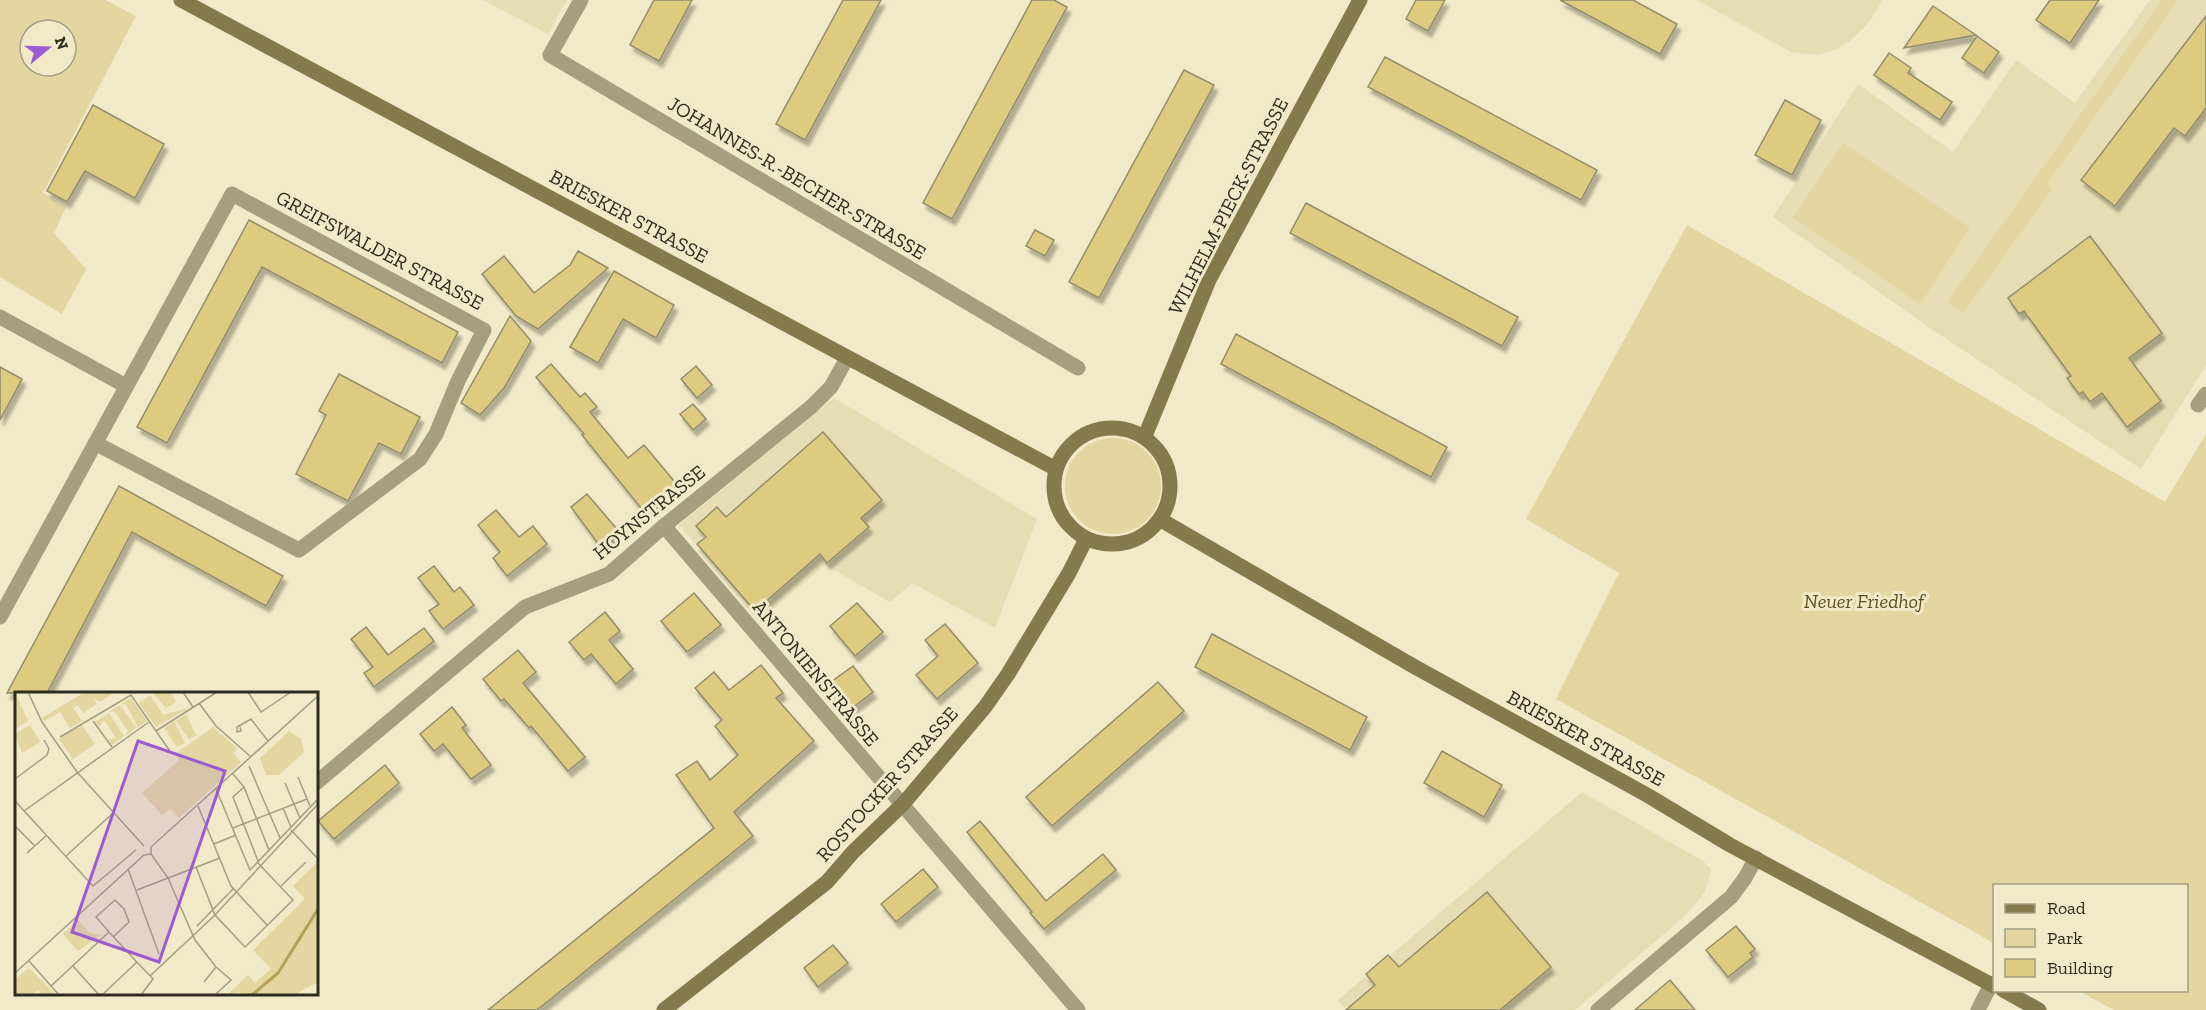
<svg xmlns="http://www.w3.org/2000/svg" width="2206" height="1010" viewBox="0 0 2206 1010" font-family="'Zilla Slab',serif">
	<style>
		.built { fill: #e7ddb5 }
		.green { fill: #e3d6a1; fill-rule: evenodd }
		.building { fill: #ddcb80; stroke: #938c6d; stroke-width: 1.5; filter: url(#shadow) }
		.lines { fill: none; stroke-linecap: round; stroke-linejoin: round }
		.street { stroke: #a59e7f; stroke-width: 15 }
		.secondary { stroke: #847a4b; stroke-width: 15 }
		.labels { text-anchor: middle; stroke-width: 6; stroke-linejoin: round; paint-order: stroke }
		.street-label { font-size: 20px; fill: #2f2c1f; stroke: #f1e9c7 }
		.park-label { font-size: 20px; font-style: italic; fill: #5f521a; stroke: #f1e9c7 }
		.inset-river { fill: none; stroke: #b2a157; stroke-width: 3 }
		.inset-road { fill: none; stroke: #a39d84; stroke-width: 1.5 }
		.view { fill: #9b5bd2; fill-opacity: 0.15; stroke: #9b5bd2; stroke-width: 3 }
		.inset-edge { fill: none; stroke: #2f2c1f; stroke-width: 3 }
	</style>
	<defs>
		<filter id="shadow"><feDropShadow dx="3.5" dy="6" stdDeviation="1.5" flood-color="#0004"/></filter>
	</defs>
	<rect width="100%" height="100%" fill="#f1e9c7"/>
	<g class="built">
		<polygon points="483,0 567,0 548,34"/>
		<polygon points="1697,0 1883,0 1867,25 1850,41 1834,50 1817,55 1791,52"/>
		<polygon points="2150,0 2206,0 2206,365 2141,469 1927,326 1773,217 1858,84 1953,152 2016,60 2075,103"/>
		<polygon points="834,398 1037,519 995,628 912,583 890,602 825,565 761,619 679,525"/>
		<polygon points="1582,792 1703,861 1711,869 1705,892 1687,914 1575,1010 1346,1010 1338,1000"/>
	</g>
	<g class="green">
		<path d="M0,0H105L136,16L43,193L66,207L54,233L86,269L62,314L0,277ZM30,30H66V66H30Z"/>
		<polygon points="2162,0 2178,0 2047,184 2052,189 1963,314 1947,302"/>
		<polygon points="1843,143 1970,228 1920,304 1793,218"/>
		<polygon points="1687,225 2165,502 2206,434 2206,1010 2114,1010 2079,991 2186,990 2186,886 1994,886 1994,943 1556,699 1619,573 1526,519"/>
		<circle cx="1113" cy="486" r="48"/>
	</g>
	<g class="building">
		<polygon points="654,0 692,0 659,61 630,45"/>
		<polygon points="843,0 881,0 805,140 776,124"/>
		<polygon points="1032,0 1054,0 1067,7 952,219 923,203"/>
		<polygon points="1416,0 1445,0 1428,31 1406,19"/>
		<polygon points="1560,0 1633,0 1677,24 1660,54"/>
		<polygon points="2050,0 2099,0 2070,43 2036,20"/>
		<polygon points="1933,6 1976,35 1904,48"/>
		<polygon points="2206,16 2206,108 2185,136 2174,128 2115,206 2081,180"/>
		<polygon points="1977,36 1999,52 1984,73 1962,58"/>
		<polygon points="1889,53 1911,68 1908,73 1952,102 1940,120 1874,75"/>
		<polygon points="1385,57 1597,170 1581,200 1368,87"/>
		<polygon points="1184,70 1214,85 1099,298 1069,282"/>
		<polygon points="1785,100 1821,120 1792,175 1755,155"/>
		<polygon points="93,105 164,144 135,198 85,171 67,202 47,191"/>
		<polygon points="1306,203 1518,317 1502,346 1290,233"/>
		<polygon points="249,220 458,332 442,363 262,267 167,443 137,427"/>
		<polygon points="1035,230 1054,240 1045,256 1026,246"/>
		<polygon points="2090,236 2162,333 2129,358 2161,401 2127,427 2102,393 2090,402 2083,392 2079,394 2067,378 2071,376 2024,311 2019,314 2008,298"/>
		<polygon points="578,251 608,268 538,329 516,316 482,274 504,256 534,293 570,265"/>
		<polygon points="614,271 674,305 656,338 623,319 598,363 570,347"/>
		<polygon points="510,316 531,341 504,388 480,415 461,403"/>
		<polygon points="1236,334 1447,447 1431,477 1221,364"/>
		<polygon points="551,364 580,397 585,393 597,407 590,412 628,458 644,445 678,486 645,513 582,435 584,434 536,377"/>
		<polygon points="696,366 712,385 697,398 681,379"/>
		<polygon points="0,367 22,379 0,420"/>
		<polygon points="339,374 420,417 401,454 379,443 348,501 296,474 326,415 319,411"/>
		<polygon points="693,404 706,419 693,430 680,414"/>
		<polygon points="823,432 882,500 861,518 869,527 827,563 820,554 755,611 697,544 706,537 696,526 717,507 726,517"/>
		<polygon points="119,486 283,576 266,606 132,532 47,693 7,693"/>
		<polygon points="587,494 621,534 602,549 571,507"/>
		<polygon points="496,510 519,537 533,526 547,544 507,576 493,558 500,552 478,525"/>
		<polygon points="434,566 454,592 460,587 474,605 443,629 429,611 439,604 418,578"/>
		<polygon points="694,593 721,625 687,652 661,621"/>
		<polygon points="857,603 883,632 855,656 830,626"/>
		<polygon points="605,612 620,631 609,640 633,669 616,684 591,654 584,660 569,642"/>
		<polygon points="945,624 978,663 937,699 916,675 938,656 925,640"/>
		<polygon points="366,627 388,655 424,628 434,641 374,687 364,673 373,667 351,639"/>
		<polygon points="1212,634 1367,717 1350,750 1195,667"/>
		<polygon points="518,650 536,672 523,683 585,757 568,771 531,726 529,728 504,699 501,701 483,679"/>
		<polygon points="761,665 783,693 776,698 814,741 734,812 753,836 537,1010 488,1010 714,828 676,775 697,761 710,780 738,755 715,726 722,720 695,688 714,672 729,690"/>
		<polygon points="853,666 873,692 847,712 827,685"/>
		<polygon points="1158,682 1184,711 1052,826 1026,797"/>
		<polygon points="452,707 466,725 462,728 491,765 471,779 443,744 434,751 420,734"/>
		<polygon points="1442,751 1502,785 1484,817 1424,783"/>
		<polygon points="385,765 399,783 334,839 318,821"/>
		<polygon points="980,821 1046,901 1103,854 1116,870 1044,929 1030,913 1032,912 967,832"/>
		<polygon points="923,869 938,887 896,922 881,904"/>
		<polygon points="1487,892 1551,967 1500,1010 1346,1010 1375,985 1366,974 1388,955 1399,967"/>
		<polygon points="1736,926 1755,949 1750,953 1753,957 1728,977 1706,950"/>
		<polygon points="833,945 848,963 818,987 804,968"/>
		<polygon points="1670,980 1695,1010 1635,1010"/>
	</g>
	<g class="lines">
		<g class="street">
			<polyline points="581,0 550,55 1078,368"/>
			<polyline points="0,317 126,386"/>
			<polyline points="2198,405 2206,394"/>
			<polyline points="664,526 1078,1010"/>
			<polyline points="0,617 232,194 484,330 458,381 436,434 420,459 299,550 95,443"/>
			<polyline points="316,783 525,607 609,574 664,526 811,407 831,387 847,358"/>
			<polyline points="1598,1010 1731,897 1745,878 1756,858"/>
			<polyline points="1978,1010 1991,984"/>
		</g>
		<g class="secondary">
			<polyline points="181,0 1056,469"/>
			<circle cx="1112" cy="486" r="58"/>
			<polyline points="1145,436 1209,280 1360,0"/>
			<polyline points="1161,520 1415,667 1647,795 1730,845 1994,986"/>
			<polyline points="2003,990 2039,1010"/>
			<polyline points="664,1010 827,882 853,852 903,804 985,707 1008,674 1069,573 1086,539"/>
		</g>
	</g>
	<g class="labels">
		<g class="street-label">
			<text transform="translate(797 178) rotate(31)" y="7">JOHANNES-R.-BECHER-STRASSE</text>
			<text transform="translate(1228 206) rotate(-63)" y="7">WILHELM-PIECK-STRASSE</text>
			<text transform="translate(629 216) rotate(28)" y="7">BRIESKER STRASSE</text>
			<text transform="translate(380 250) rotate(28)" y="7">GREIFSWALDER STRASSE</text>
			<text transform="translate(649 512) rotate(-39)" y="7">HOYNSTRASSE</text>
			<text transform="translate(816 673) rotate(50)" y="7">ANTONIENSTRASSE</text>
			<text transform="translate(1586 738) rotate(29)" y="7">BRIESKER STRASSE</text>
			<text transform="translate(887 784) rotate(-48)" y="7">ROSTOCKER STRASSE</text>
		</g>
		<g class="park-label">
			<text x="1864" y="608">Neuer Friedhof</text>
		</g>
	</g>
	<g transform="translate(15 692)">
		<rect width="303" height="303" fill="#f1e9c7"/>
		<path d="M0,0L13,29L0,37ZM70,0H100L85,10L78,6L82,12L68,21L63,13L58,16L67,29L55,36L45,20L29,29L27,26ZM137,0H155L161,10L151,16ZM135,3L148,23L174,16L141,35L124,11ZM116,6L132,29L123,35L111,13L106,12ZM105,13L121,36L110,44L113,39L100,20H94ZM94,21L109,44L97,53L93,47L101,46L89,28L84,35L80,30ZM171,22L181,43L185,42L174,47L161,29ZM159,29L170,51L162,55L149,36ZM66,32L80,52L58,67L44,47ZM15,33L25,50L7,61L0,42ZM198,35L223,57L218,61L226,70L164,126L155,117L147,123L127,101L164,68L160,62ZM274,39L286,47L289,60L264,83H251L245,66ZM302,170L303,205L296,211L303,206V290L279,303H223L226,300L212,303L233,283L240,291L256,277L238,258L290,207L278,194ZM63,228L75,241L86,243L63,259L48,242ZM14,276L34,296L40,303H28L23,298L17,303H0V287Z" fill="#e3d6a1"/>
		<path class="inset-river" d="M237,303L263,281L303,217"/>
		<path class="inset-road" d="M13,0L27,30L62,80L129,154M168,0L178,15M233,0L246,20L276,0M184,11L201,34L236,65M78,29L97,55M225,35L226,39L222,40V35L236,27L253,49M141,39L202,0M45,45L116,3L157,62M234,74L265,146M218,82L229,95L254,158M283,85L295,114M0,87L32,63L34,57L29,48M270,91L285,126M229,95L218,105L243,169M201,97L235,178L303,107M0,109L78,194L121,158M183,114L216,194L252,233M268,116L276,135M9,119L134,30M0,134L20,154M218,136L292,107M276,138L303,167M199,152L221,143M12,161L32,143M136,162L153,186L180,248L201,275L189,290M51,164L97,122M181,175L200,223L230,255L278,208L242,170M113,177L144,262M266,194L291,170M122,198L205,166M182,234L218,197M98,245L114,230L109,217L100,208L81,225L94,240L118,266L138,287L126,303M14,269L44,303M58,274L84,303M0,281L129,163L136,162V155L303,4M135,284L200,223L303,112M36,294L94,240M87,303L122,270M200,303L216,288L201,275"/>
		<path class="view" d="M123,49L210,79L144,270L57,240Z"/>
		<rect width="303" height="303" class="inset-edge"/>
	</g>
	<rect x="1993" y="884" width="195" height="108" fill="#f1e9c7" stroke="#a39d84" stroke-width="1.5"/>
	<rect x="2005" y="904" width="30" height="9" fill="#847a4b" stroke="#a39d84" stroke-width="1.5"/>
	<text x="2047" y="914" font-size="18" fill="#2f2c1f">Road</text>
	<rect x="2005" y="929" width="30" height="18" fill="#e3d6a1" stroke="#a39d84" stroke-width="1.5"/>
	<text x="2047" y="944" font-size="18" fill="#2f2c1f">Park</text>
	<rect x="2005" y="959" width="30" height="18" fill="#ddcb80" stroke="#a39d84" stroke-width="1.5"/>
	<text x="2047" y="974" font-size="18" fill="#2f2c1f">Building</text>
	<g transform="translate(48 48) rotate(71)"><circle r="28" fill="#f1e9c7" stroke="#a39d84" stroke-width="1.5"/>
	<path d="M0-4.5L10 22L0 15L-10 22Z" fill="#9b5bd2"/>
	<text y="-9" font-size="16" font-weight="bold" text-anchor="middle" fill="#2f2c1f">N</text>
	</g>
</svg>
